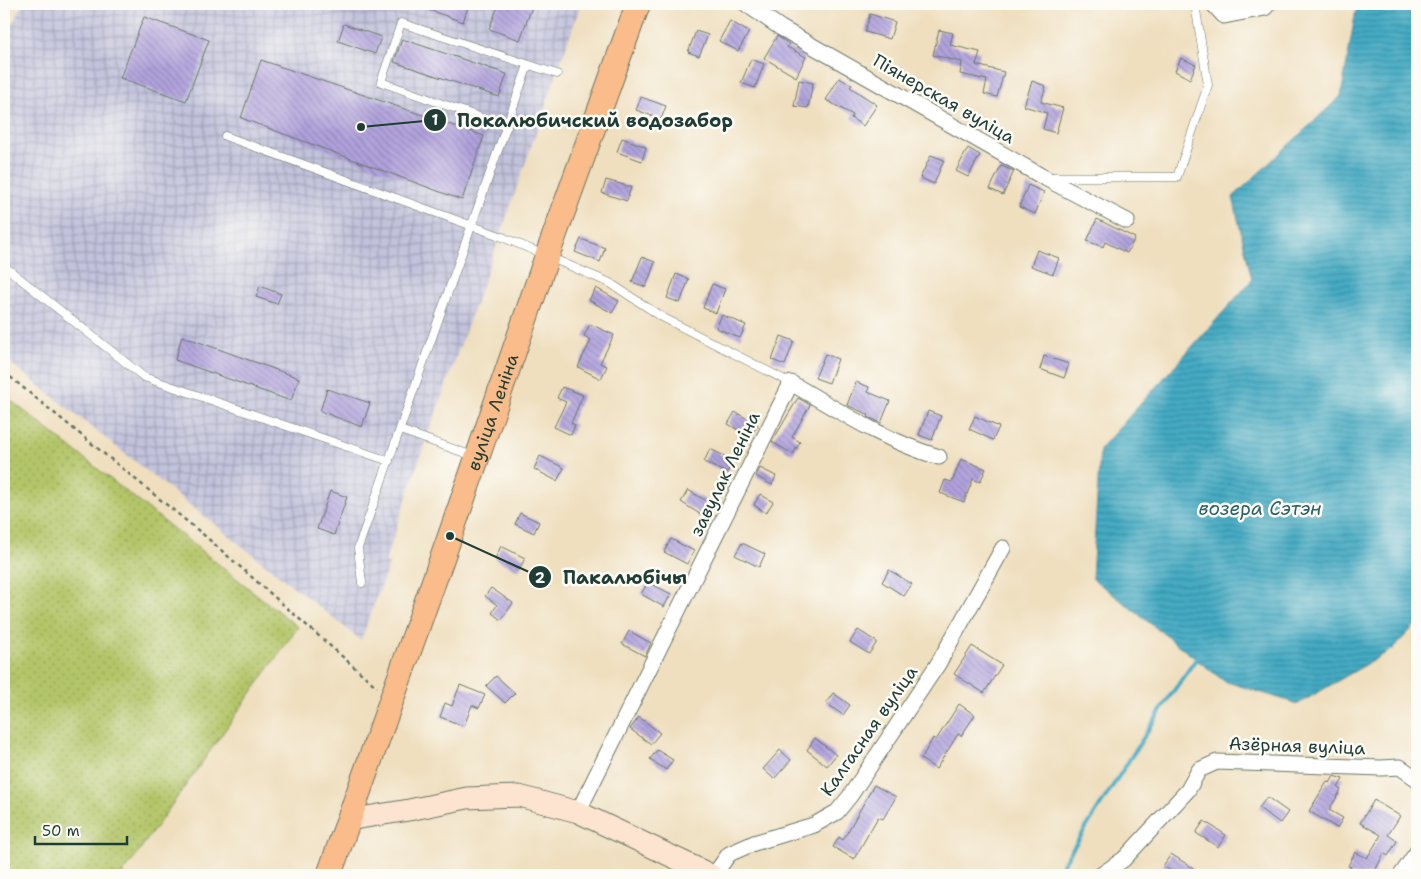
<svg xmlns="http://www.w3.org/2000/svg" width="1421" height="879" viewBox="0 0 1421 879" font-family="'Shantell Sans',sans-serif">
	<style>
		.industrial { fill: url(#industrial-grid) }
		.park { fill: url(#park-dots); stroke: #69814e }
		.water { fill: url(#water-rules); stroke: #32747c }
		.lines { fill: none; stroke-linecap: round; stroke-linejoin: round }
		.stream { stroke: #44aac3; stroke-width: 4 }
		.building { fill: url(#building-back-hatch) }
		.lane-casing { stroke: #687665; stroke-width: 9 }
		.street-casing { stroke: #687665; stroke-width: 17 }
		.secondary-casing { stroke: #687665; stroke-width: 23 }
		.primary-casing { stroke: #687665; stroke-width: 26 }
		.path { stroke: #687665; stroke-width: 2.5; stroke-dasharray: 4 4; stroke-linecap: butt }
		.lane { stroke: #fff; stroke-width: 8 }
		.street { stroke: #fff; stroke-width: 15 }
		.secondary { stroke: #fde4d0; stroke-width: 21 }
		.primary { stroke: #f9bc8a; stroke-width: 24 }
		.labels { text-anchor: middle; stroke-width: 5; stroke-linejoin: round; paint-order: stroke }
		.street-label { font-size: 18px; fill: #1f3d34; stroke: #fdfcf7 }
		.water-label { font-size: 19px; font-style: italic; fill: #2c6366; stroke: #fdfcf7 }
		.leader { fill: none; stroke: #1f3d34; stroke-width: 2 }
		.callout-dot { fill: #1f3d34; stroke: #fdfcf7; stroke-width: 2 }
		.mark-label { font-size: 15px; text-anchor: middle; font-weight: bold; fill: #fff }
		.callout-label { font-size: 19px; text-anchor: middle; font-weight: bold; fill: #1f3d34; stroke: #fdfcf7; stroke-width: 5; stroke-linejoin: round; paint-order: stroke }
	</style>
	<defs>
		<pattern id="industrial-grid" width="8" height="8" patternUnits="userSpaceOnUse" patternTransform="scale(1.25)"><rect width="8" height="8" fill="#c2c2dc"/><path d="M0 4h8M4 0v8" fill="none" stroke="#9d9fb3"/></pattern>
		<pattern id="park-dots" width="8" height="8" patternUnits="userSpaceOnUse" patternTransform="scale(1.25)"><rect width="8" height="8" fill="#b3c568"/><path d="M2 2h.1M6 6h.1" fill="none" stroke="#91a156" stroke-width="1.8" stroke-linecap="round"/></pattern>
		<pattern id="water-rules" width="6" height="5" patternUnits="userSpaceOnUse" patternTransform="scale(1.25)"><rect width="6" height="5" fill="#44aac3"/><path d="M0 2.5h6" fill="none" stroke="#388c9f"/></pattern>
		<pattern id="building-back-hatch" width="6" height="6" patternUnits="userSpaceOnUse" patternTransform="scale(1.25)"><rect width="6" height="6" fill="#b1a2dd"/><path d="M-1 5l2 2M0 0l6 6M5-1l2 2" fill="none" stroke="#8f85b4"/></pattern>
	</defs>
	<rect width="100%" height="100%" fill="#fdfcf7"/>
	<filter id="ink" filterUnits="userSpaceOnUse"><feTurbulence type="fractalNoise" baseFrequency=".02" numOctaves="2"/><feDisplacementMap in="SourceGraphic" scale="10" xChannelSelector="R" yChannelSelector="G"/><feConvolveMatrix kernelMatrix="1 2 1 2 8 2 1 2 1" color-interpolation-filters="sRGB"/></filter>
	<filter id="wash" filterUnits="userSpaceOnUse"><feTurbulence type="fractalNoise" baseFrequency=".0096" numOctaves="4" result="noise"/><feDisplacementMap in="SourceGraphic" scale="20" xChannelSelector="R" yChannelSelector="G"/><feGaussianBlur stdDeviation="1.12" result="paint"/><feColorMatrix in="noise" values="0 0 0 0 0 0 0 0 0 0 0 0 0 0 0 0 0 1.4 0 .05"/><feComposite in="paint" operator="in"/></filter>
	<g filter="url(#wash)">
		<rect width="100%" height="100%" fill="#efdfbf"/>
		<polygon class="industrial" points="23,4 581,4 500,236 426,440 385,562 389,564 361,640 4,358 4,39"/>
		<polygon class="park" points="4,395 298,627 122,875 4,875"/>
		<polygon class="water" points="1357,4 1417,4 1417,623 1393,649 1298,704 1224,681 1092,578 1100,449 1252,280 1233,197 1341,96"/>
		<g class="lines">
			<polyline class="stream" points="1056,875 1170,696 1199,655"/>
		</g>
		<g id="blocks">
			<g class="building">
				<polygon points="416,4 469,4 463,22 415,5"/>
				<polygon points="499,4 533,4 520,40 489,29"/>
				<polygon points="870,14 895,22 890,39 865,32"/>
				<polygon points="144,17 209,40 186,101 120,78"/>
				<polygon points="730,21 749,32 738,51 719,41"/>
				<polygon points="344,24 381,37 375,54 338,41"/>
				<polygon points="939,30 953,33 950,45 980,52 976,65 1004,72 997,97 984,94 987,80 960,74 962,62 933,55"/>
				<polygon points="696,31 708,35 699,56 688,52"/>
				<polygon points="777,36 789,44 787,47 806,57 796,77 764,58"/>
				<polygon points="402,39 507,74 499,97 394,62"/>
				<polygon points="1181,58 1196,65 1190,79 1175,71"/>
				<polygon points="751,59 764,64 755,88 741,83"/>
				<polygon points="261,60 484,136 462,200 241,118"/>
				<polygon points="839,78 852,85 850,87 877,105 863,126 851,118 853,115 826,100"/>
				<polygon points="799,80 813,83 808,108 794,106"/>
				<polygon points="1032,81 1046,86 1041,102 1063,108 1056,133 1043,129 1047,113 1024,106"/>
				<polygon points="641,97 666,106 661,119 636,110"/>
				<polygon points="622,138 646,147 642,161 617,152"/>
				<polygon points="968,148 980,155 968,177 956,171"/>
				<polygon points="931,155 944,160 934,184 920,178"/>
				<polygon points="1001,166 1014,171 1003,195 990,189"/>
				<polygon points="606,180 631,187 627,201 602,193"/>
				<polygon points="1028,185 1044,192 1035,214 1019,207"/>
				<polygon points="1097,219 1135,238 1127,253 1105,242 1103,247 1087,241"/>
				<polygon points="581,239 605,248 600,262 575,252"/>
				<polygon points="1037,250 1059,258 1053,274 1031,266"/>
				<polygon points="642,257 655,262 646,287 632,282"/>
				<polygon points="676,274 689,279 680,303 667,298"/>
				<polygon points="712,284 725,289 716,313 703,308"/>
				<polygon points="260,286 281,294 277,304 256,297"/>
				<polygon points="596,288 619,301 612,313 589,300"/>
				<polygon points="722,315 746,325 740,338 716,328"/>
				<polygon points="590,324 614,335 600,363 607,366 601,379 578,367 591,340 584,336"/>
				<polygon points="182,336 299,378 291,401 175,360"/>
				<polygon points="781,336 794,341 785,365 772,360"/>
				<polygon points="825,354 838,359 829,383 815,378"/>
				<polygon points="1044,356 1069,364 1064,378 1040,369"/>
				<polygon points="856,382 869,387 868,392 890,401 881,423 868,417 869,415 847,405"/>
				<polygon points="562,387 583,395 571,423 575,425 571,435 554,427 566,402 557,398"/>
				<polygon points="327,389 370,403 362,427 320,411"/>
				<polygon points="798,398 810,405 792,437 800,442 793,454 772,442"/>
				<polygon points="928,411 941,416 932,440 919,435"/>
				<polygon points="735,412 758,425 750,437 728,424"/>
				<polygon points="975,416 999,427 993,440 969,429"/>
				<polygon points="710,449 733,460 727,473 704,462"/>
				<polygon points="540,456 564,468 557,481 534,469"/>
				<polygon points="961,459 986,469 980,482 973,479 964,502 940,493 945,480 952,482"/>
				<polygon points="760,468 776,476 772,485 756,476"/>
				<polygon points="688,490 710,503 703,516 681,502"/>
				<polygon points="330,491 347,497 334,535 317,529"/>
				<polygon points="760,494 773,502 766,513 754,505"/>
				<polygon points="520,513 539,522 534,533 515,524"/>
				<polygon points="671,539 694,551 687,564 664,552"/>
				<polygon points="742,543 765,554 759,567 735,555"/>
				<polygon points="501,546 525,558 519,570 495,559"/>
				<polygon points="889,570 912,584 904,596 882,582"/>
				<polygon points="648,582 671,594 664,607 641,594"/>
				<polygon points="491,588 513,603 501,620 492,613 497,605 485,596"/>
				<polygon points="858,630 877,642 869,654 850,642"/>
				<polygon points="629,631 651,643 645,656 622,644"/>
				<polygon points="972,646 1002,665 984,693 954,674"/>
				<polygon points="496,676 515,693 505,703 486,686"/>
				<polygon points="460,685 485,695 479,708 472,705 464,726 440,717 445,703 452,706"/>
				<polygon points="833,693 850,705 843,715 826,703"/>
				<polygon points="959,704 975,715 961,736 958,734 936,769 921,759 933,738 936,740"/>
				<polygon points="639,717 660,733 651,744 630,729"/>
				<polygon points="815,738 836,755 827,766 807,750"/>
				<polygon points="657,750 673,760 666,770 650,759"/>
				<polygon points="780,750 791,760 774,779 763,769"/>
				<polygon points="1334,776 1343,779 1338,788 1341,790 1329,810 1343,818 1337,828 1309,811 1327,782 1330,783"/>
				<polygon points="874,785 896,797 883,819 878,817 854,859 833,847 839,837 843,840"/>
				<polygon points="1267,797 1288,812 1280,823 1259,808"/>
				<polygon points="1374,800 1400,816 1388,835 1397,841 1388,856 1384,853 1373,875 1347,875 1351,867 1348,866 1355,852 1367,858 1381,835 1360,823"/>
				<polygon points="1204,821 1226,835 1218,847 1196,833"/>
				<polygon points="1171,854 1193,868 1188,875 1178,875 1163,866"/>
			</g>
		</g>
	</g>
	<g filter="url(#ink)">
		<use href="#blocks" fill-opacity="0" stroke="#687665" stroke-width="1"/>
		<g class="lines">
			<g class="lane-casing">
				<g id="lane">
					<polyline points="507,127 381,82 401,23 557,74"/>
					<polyline points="225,136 500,236 610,283 662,317 791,383"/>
					<polyline points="1050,177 1177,177 1208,85 1195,4"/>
					<polyline points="4,266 144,377 389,461"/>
					<polyline points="400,430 476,457"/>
					<polyline points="362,583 358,548 528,65"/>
				</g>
			</g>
			<g class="street-casing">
				<g id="street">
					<polyline points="746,4 781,28 1043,177 1127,221"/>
					<polyline points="1213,4 1224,16 1265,8 1268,4"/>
					<path d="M578,812L791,383C839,411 885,441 939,457"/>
					<polyline points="714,875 729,854 754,843 814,825 837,812 850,796 938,664 1003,548"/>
					<polyline points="1101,875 1124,859 1188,790 1199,770 1217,762 1381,768 1400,767 1417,779"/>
					<polyline points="1401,875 1417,852"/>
				</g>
			</g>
			<g class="secondary-casing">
				<polyline id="secondary" points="348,820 409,810 467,798 519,796 578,812 711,875"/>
			</g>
			<g class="primary-casing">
				<g id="primary">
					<path id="s1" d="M329,875L450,536L547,256L638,4"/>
				</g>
			</g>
			<polyline class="path" points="4,372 205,536 377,687"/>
			<use href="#lane" class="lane"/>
			<use href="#street" class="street"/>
			<use href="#secondary" class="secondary"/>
			<use href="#primary" class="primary"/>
		</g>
	</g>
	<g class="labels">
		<g class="street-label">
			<text transform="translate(944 99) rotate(30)" y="6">Піянерская вуліца</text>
			<text dy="6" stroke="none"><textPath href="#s1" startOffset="491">вуліца Леніна</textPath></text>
			<text transform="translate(725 474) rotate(-64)" y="6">завулак Леніна</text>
			<text transform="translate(869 731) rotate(-55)" y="6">Калгасная вуліца</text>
			<text transform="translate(1297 746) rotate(2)" y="6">Азёрная вуліца</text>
		</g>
		<g class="water-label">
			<text x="1260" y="515">возера Сэтэн</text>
		</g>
	</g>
	<path class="leader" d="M361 127L435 120M450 536L540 577"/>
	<g class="callout-dot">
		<circle cx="361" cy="127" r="5"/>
		<circle cx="450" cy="536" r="5"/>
		<circle cx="435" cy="120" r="12"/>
		<circle cx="540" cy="577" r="12"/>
	</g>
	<g class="mark-label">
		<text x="435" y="125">1</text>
		<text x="540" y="583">2</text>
	</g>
	<g class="callout-label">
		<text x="595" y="127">Покалюбичский водозабор</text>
		<text x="625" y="584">Пакалюбічы</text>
	</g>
	<rect width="1421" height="879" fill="none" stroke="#fdfcf7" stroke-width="20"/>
	<path d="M35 836v8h92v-8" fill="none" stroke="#1f3d34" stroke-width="2.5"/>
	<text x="42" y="836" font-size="15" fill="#1f3d34" stroke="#fdfcf7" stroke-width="4" paint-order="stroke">50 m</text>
</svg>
